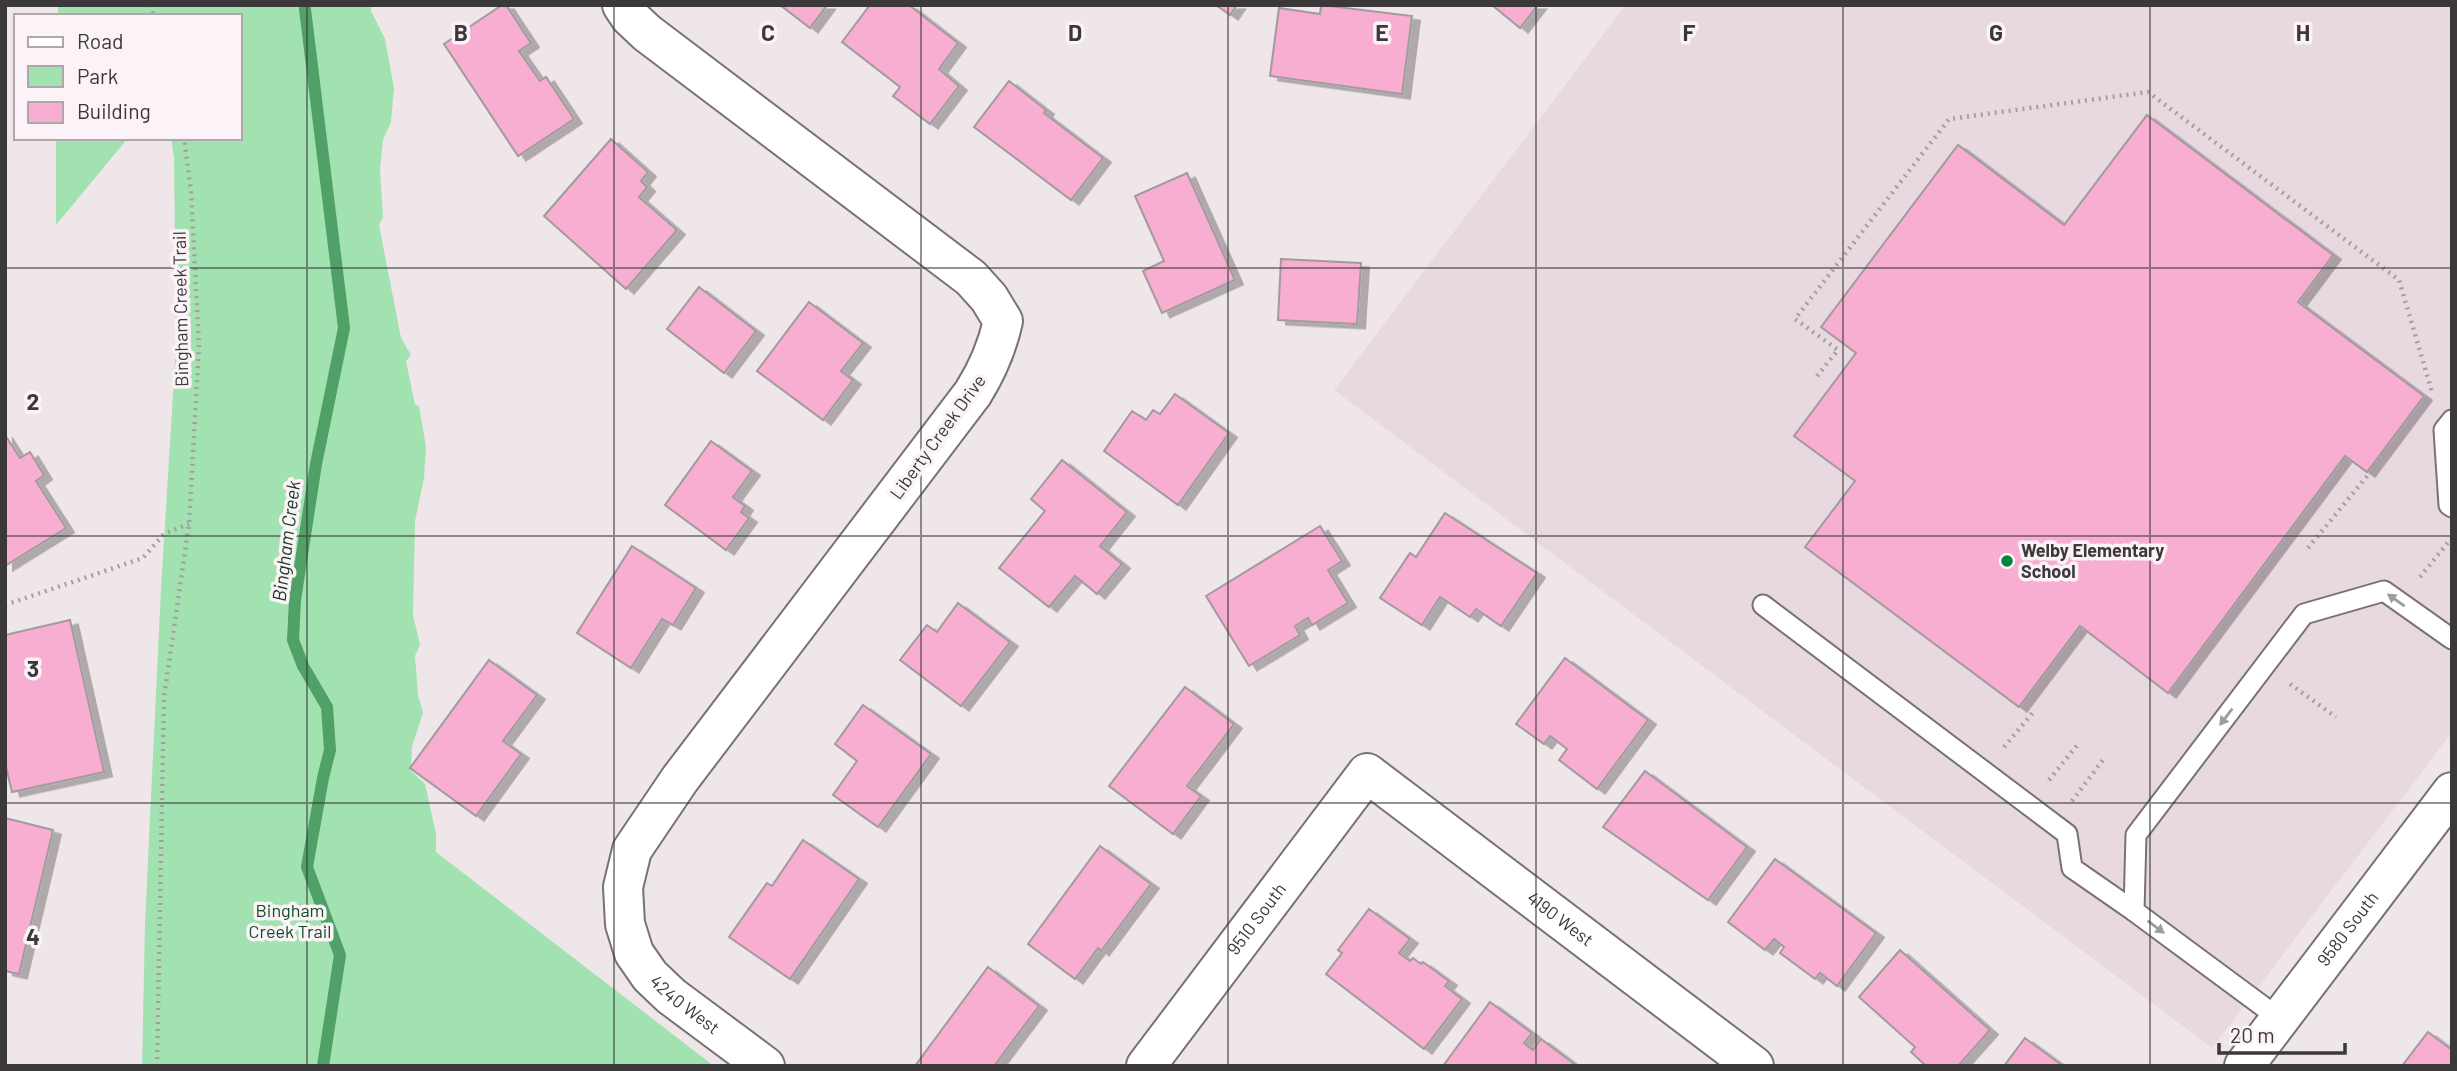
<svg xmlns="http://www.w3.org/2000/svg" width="2457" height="1071" viewBox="0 0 2457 1071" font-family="Barlow,sans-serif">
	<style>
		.built { fill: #e8d8df }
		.green { fill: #a2e2b1 }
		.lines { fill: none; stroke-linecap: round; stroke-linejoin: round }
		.stream { stroke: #4fa167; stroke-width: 12 }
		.building { fill: #f7aed1; stroke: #a29a9d; stroke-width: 2; filter: url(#shadow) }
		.lane-casing { stroke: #797275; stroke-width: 23 }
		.street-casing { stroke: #797275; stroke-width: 42 }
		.path { stroke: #a59fa1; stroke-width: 4.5; stroke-dasharray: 2 5; stroke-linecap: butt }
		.lane { stroke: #fff; stroke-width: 19 }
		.street { stroke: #fff; stroke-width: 38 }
		.oneway { fill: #9d9c9c }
		.grid { fill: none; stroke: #3b3839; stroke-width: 2; stroke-opacity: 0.55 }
		.poi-dot { fill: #008541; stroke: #fbf3f7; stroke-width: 2.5 }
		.labels { text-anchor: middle; stroke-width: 7; stroke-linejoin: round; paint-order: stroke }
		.street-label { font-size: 18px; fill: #3b3839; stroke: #fbf3f7 }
		.poi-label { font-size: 18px; font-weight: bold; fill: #3b3839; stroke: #fbf3f7; text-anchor: start }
		.park-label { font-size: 18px; fill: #104d27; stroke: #fbf3f7 }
		.water-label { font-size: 19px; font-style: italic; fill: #163921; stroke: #fbf3f7 }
		.grid-label { font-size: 23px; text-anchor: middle; font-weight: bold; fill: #3b3839; stroke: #fbf3f7; stroke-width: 7; stroke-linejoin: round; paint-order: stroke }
	</style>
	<defs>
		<filter id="shadow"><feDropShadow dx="8" dy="4.5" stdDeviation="0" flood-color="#0004"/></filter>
	</defs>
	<rect width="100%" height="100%" fill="#eee6e9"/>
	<polygon class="built" points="1626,5 2452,5 2452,732 2212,1048 1334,390"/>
	<g class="green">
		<polygon points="58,5 371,5 371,11 385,39 394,88 391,122 383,140 380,170 383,217 379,225 401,338 411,355 406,361 415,405 419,406 426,447 424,478 415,521 413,615 420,645 415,656 418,695 423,713 412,747 411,771 425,784 436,834 436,852 714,1066 142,1066 145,923 151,797 161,589 176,345 174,157 171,138 240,138 240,16 58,16"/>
		<polygon points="56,138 128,138 56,225"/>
	</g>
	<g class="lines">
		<polyline class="stream" points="305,9 344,328 316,464 295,600 293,640 303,666 327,707 330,750 323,778 307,867 340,955 323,1066"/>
	</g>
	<g class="building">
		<polygon points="502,5 506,5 531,43 519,51 540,81 546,77 574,119 518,156 444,44"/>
		<polygon points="780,5 827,5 810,28"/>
		<polygon points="870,5 909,5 958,43 939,69 959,86 930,124 893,96 900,87 842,42"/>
		<polygon points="1216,5 1237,5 1230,15"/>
		<polygon points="1321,5 1412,16 1402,94 1270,76 1279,8 1320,14"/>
		<polygon points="1492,5 1538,5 1520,28"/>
		<polygon points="1009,81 1046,110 1044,113 1103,158 1071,200 974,127"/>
		<polygon points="2147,115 2333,255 2298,302 2424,396 2367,472 2345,456 2168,693 2080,626 2019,707 1805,547 1855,481 1794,436 1856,353 1821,327 1958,145 2064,225"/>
		<polygon points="611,139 648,172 641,181 647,187 639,197 677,230 626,289 544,216"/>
		<polygon points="1187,173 1235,280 1162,313 1143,271 1164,261 1135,196"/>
		<polygon points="1281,259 1361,263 1357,324 1278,320"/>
		<polygon points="699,287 756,331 724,373 667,329"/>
		<polygon points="809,302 863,343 841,371 853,380 823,420 757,371"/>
		<polygon points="1175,394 1229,433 1178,505 1104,451 1132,411 1146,420 1153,410 1160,414"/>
		<polygon points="5,435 20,458 30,452 44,475 36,481 66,528 5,566"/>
		<polygon points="711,441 752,471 733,497 745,506 741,512 749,518 726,550 665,505"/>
		<polygon points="1062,460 1127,512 1100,546 1122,564 1097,594 1075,576 1049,607 999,568 1045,511 1031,499"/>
		<polygon points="1445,513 1537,573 1501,626 1476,609 1470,617 1440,597 1422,625 1380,598 1410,553 1416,557"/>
		<polygon points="1320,526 1342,561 1328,570 1348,603 1312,625 1308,618 1295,626 1300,635 1249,666 1206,596"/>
		<polygon points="632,546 696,588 673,625 662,619 631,668 577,633"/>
		<polygon points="958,603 1010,642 961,706 900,660 927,625 937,632"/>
		<polygon points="70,620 104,772 12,792 5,763 5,635"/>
		<polygon points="1565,658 1648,720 1597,789 1559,760 1567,749 1550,736 1544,744 1516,724"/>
		<polygon points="489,660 537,695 503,741 521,754 476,816 410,768"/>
		<polygon points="1185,687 1234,724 1187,786 1201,796 1173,834 1109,786"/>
		<polygon points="863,705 931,754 878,827 833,795 857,761 835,744"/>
		<polygon points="1645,771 1747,847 1708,900 1603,827"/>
		<polygon points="5,818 53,830 19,974 5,971"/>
		<polygon points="803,840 859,879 790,979 729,937 767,883 772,886"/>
		<polygon points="1100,846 1151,884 1101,951 1098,948 1075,979 1028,944"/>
		<polygon points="1775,859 1876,933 1837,986 1820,973 1815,979 1780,953 1784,947 1774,939 1765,950 1728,922"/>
		<polygon points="1369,909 1410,939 1399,953 1410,961 1413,958 1421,964 1423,962 1449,981 1445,986 1462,999 1424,1049 1326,974 1342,953 1338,950"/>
		<polygon points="1900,950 1990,1030 1958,1066 1926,1066 1911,1052 1915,1047 1859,997"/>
		<polygon points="988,967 1039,1006 994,1066 915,1066"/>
		<polygon points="1490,1002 1532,1033 1524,1043 1533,1050 1541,1039 1577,1066 1443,1066"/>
		<polygon points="2428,1032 2452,1050 2452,1066 2402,1066"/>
		<polygon points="2025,1038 2063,1066 2004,1066"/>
	</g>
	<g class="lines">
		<g class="lane-casing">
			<g id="lane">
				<polyline points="2452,420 2444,430 2449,505 2452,507"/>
				<polyline points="1763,605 2067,834 2072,868 2134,911"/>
				<polyline points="2280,1019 2134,911 2136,835 2304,614 2384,591 2452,639"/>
			</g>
		</g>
		<g class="street-casing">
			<g id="street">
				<path id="s1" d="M622,5L630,17L647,33L971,278L989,298L1003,321C997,348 988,369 973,393L680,779L632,850L623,887L625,924L634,953L650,976L671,996L765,1066"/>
				<path id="s2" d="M1146,1066L1367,773L1754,1066"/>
				<path id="s3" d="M2244,1066L2452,792"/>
			</g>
		</g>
		<g class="path">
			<polyline points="150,5 154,16"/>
			<polyline points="1817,376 1838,350 1795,319 1949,119 2148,92 2399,280 2432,392"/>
			<polyline points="2308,548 2391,447"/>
			<polyline points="2420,577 2450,540"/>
			<polyline points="5,605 143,558 164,534 189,524"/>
			<polyline points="2290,684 2336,717"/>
			<polyline points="2004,747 2035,710"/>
			<polyline points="2049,780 2079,743"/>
			<polyline points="2072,801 2103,760"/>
			<polyline points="157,1066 164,697 189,524 199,347 191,191 184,138"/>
		</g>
		<use href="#lane" class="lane"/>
		<use href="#street" class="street"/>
	</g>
	<defs><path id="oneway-solid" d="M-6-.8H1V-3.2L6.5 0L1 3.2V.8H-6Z" transform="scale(1.75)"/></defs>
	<g class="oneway">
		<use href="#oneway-solid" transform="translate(2396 600) rotate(-145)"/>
		<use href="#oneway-solid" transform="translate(2226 717) rotate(127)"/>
		<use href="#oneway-solid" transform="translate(2156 927) rotate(37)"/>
	</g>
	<path class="grid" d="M307,5V1066M614,5V1066M921,5V1066M1228,5V1066M1536,5V1066M1843,5V1066M2150,5V1066M5,268H2452M5,536H2452M5,803H2452"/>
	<circle class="poi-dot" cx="2007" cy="561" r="7"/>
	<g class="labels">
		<g class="street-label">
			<text transform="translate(181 309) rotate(-91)" y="6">Bingham Creek Trail</text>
			<text transform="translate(938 437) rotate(-54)" y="6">Liberty Creek Drive</text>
			<text dy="6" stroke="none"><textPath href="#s2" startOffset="184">9510 South</textPath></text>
			<text dy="6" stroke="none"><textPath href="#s2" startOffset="609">4190 West</textPath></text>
			<text dy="6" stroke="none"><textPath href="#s3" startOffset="172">9580 South</textPath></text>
			<text dy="6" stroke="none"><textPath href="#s1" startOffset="1325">4240 West</textPath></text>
		</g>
		<g class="poi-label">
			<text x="2021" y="557">Welby Elementary<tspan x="2021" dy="21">School</tspan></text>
		</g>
		<g class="park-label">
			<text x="290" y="917">Bingham<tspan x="290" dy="21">Creek Trail</tspan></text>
		</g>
		<g class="water-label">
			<text transform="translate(286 541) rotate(-83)" y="7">Bingham Creek</text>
		</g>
	</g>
	<g class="grid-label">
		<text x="461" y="41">B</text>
		<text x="768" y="41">C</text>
		<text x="1075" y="41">D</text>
		<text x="1382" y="41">E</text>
		<text x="1689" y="41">F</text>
		<text x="1996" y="41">G</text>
		<text x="2303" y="41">H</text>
		<text x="33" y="410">2</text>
		<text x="33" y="677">3</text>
		<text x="33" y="945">4</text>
	</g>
	<rect width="2457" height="1071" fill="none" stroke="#3b3839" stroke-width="14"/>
	<rect x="14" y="14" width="228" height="126" fill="#fbf3f7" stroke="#aea8ab" stroke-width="2"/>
	<rect x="28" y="37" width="35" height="10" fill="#ffffff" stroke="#aea8ab" stroke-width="2"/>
	<text x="77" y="49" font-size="21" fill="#3b3839">Road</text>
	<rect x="28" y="66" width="35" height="21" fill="#a2e2b1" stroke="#aea8ab" stroke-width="2"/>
	<text x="77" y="84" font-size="21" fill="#3b3839">Park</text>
	<rect x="28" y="102" width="35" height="21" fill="#f7aed1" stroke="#aea8ab" stroke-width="2"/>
	<text x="77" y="119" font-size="21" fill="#3b3839">Building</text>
	<path d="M2219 1043v10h126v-10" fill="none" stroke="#3b3839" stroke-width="3.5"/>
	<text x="2230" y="1043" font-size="21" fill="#3b3839" stroke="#fbf3f7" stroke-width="5" paint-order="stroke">20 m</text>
</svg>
